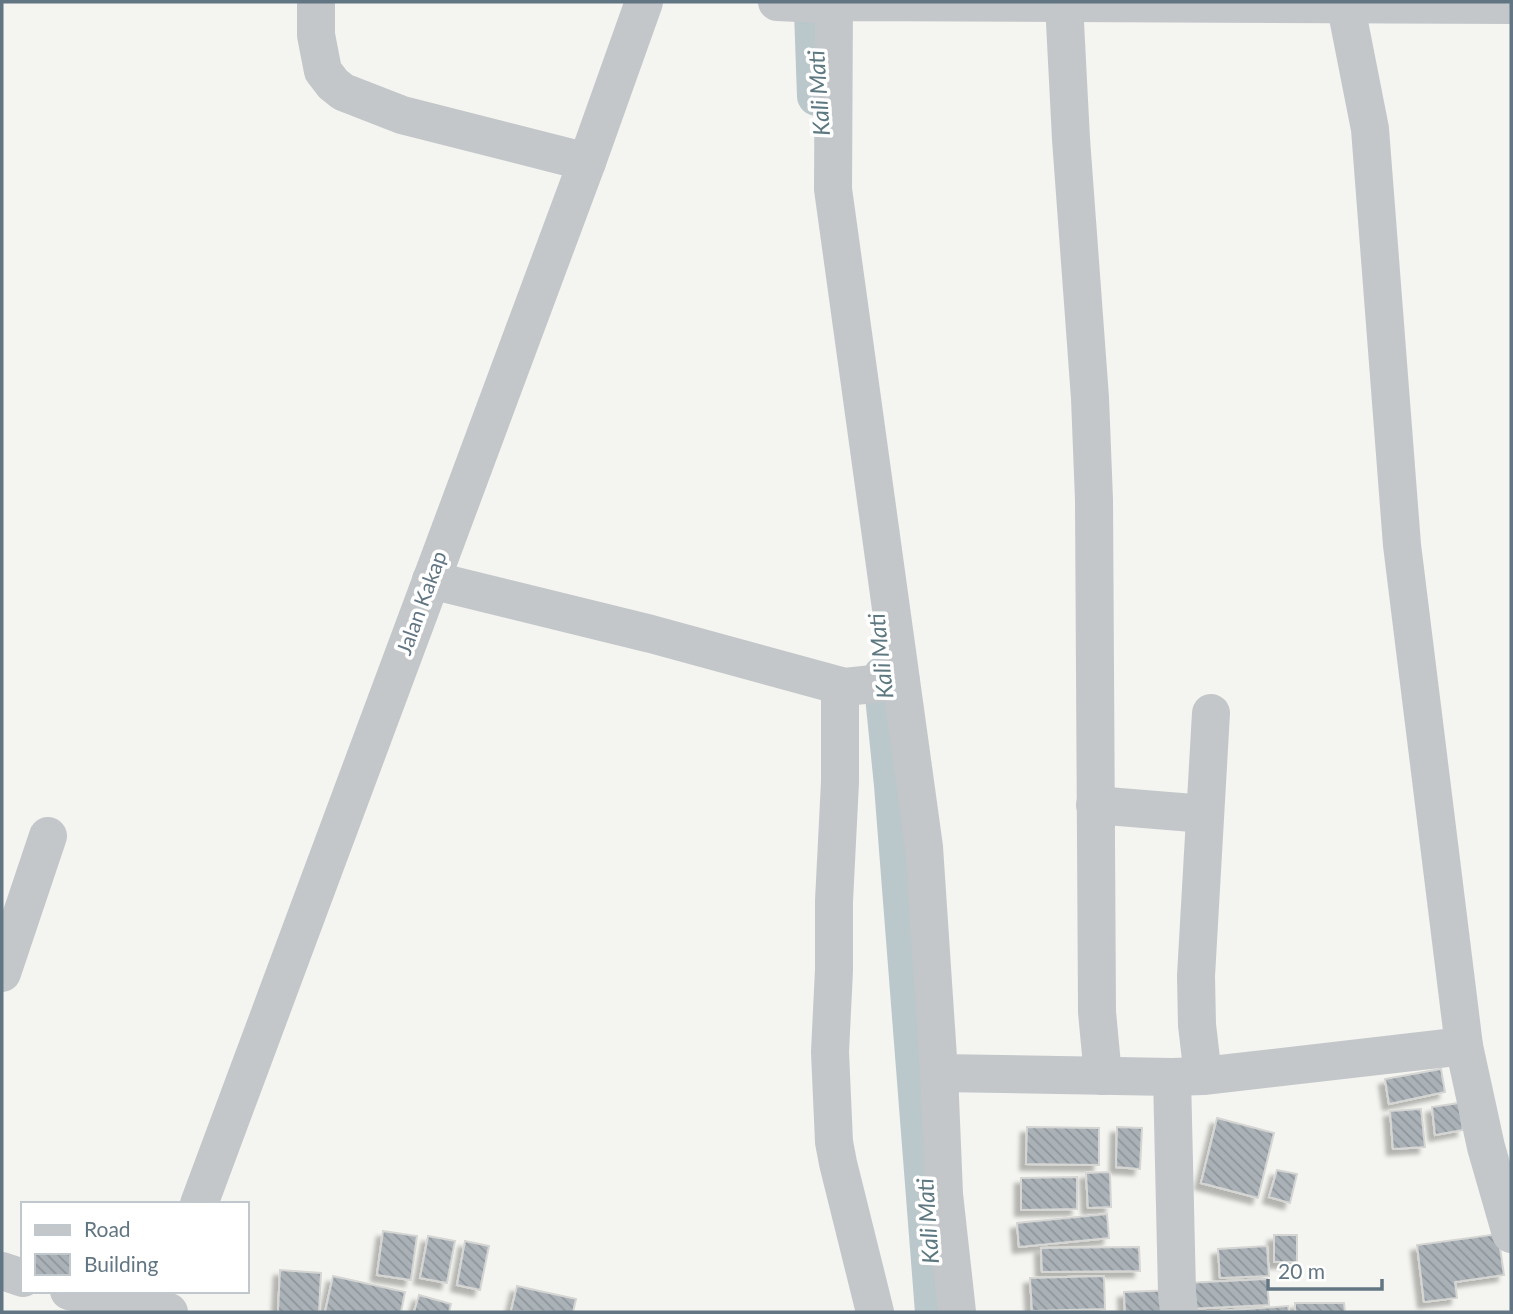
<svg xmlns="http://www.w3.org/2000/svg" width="1513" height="1314" viewBox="0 0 1513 1314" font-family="Lato,sans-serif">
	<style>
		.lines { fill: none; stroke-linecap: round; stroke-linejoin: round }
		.canal { stroke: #bac7cb; stroke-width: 40 }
		.building { fill: url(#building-back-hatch); stroke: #d5d5d3; stroke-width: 2; filter: url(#shadow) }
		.minor { stroke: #c3c7ca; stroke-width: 38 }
		.labels { text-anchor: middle; stroke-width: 7; stroke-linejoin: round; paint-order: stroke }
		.street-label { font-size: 21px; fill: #617583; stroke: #fff }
		.water-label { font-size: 23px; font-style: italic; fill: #5d7880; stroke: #fff }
	</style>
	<defs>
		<pattern id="building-back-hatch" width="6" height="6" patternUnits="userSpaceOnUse" patternTransform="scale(1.75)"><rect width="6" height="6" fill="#aab2b8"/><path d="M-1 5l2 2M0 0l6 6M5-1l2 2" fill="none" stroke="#8e959b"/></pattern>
		<filter id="shadow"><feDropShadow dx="-6" dy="6" stdDeviation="2" flood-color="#0004"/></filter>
	</defs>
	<rect width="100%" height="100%" fill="#f4f4f0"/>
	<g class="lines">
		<g class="canal">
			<polyline points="816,2 814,11 817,96"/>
			<polyline points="883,676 894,785 935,1312"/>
		</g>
	</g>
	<g class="building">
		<polygon points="1441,1069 1445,1092 1389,1104 1385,1079"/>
		<polygon points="1459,1103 1463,1130 1435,1135 1432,1107"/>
		<polygon points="1421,1109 1425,1147 1393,1149 1390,1111"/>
		<polygon points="1217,1118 1274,1133 1258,1198 1201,1183"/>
		<polygon points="1027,1127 1099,1128 1099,1165 1026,1164"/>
		<polygon points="1117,1127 1142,1128 1140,1169 1116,1167"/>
		<polygon points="1277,1170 1297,1174 1290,1203 1269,1197"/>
		<polygon points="1110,1172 1111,1207 1088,1208 1086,1173"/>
		<polygon points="1077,1177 1077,1209 1021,1210 1021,1178"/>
		<polygon points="1107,1214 1109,1238 1019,1247 1017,1223"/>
		<polygon points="383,1231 417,1236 411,1280 377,1275"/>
		<polygon points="1498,1234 1504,1275 1455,1282 1457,1298 1424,1302 1417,1245"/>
		<rect x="1274" y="1235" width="23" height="27"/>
		<polygon points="428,1236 455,1241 447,1283 420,1278"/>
		<polygon points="465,1241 489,1246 480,1290 457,1285"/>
		<polygon points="1267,1246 1269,1276 1220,1278 1218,1249"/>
		<polygon points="1139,1247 1140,1271 1042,1272 1041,1248"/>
		<polygon points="280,1270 321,1273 319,1312 278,1312"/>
		<polygon points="333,1276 405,1292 401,1312 325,1312"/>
		<polygon points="1104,1276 1105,1309 1032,1311 1030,1278"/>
		<polygon points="1267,1279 1269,1305 1187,1309 1185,1283"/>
		<polygon points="517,1286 576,1299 573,1312 511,1311"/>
		<polygon points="1177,1290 1178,1312 1125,1312 1124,1292"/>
		<polygon points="419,1295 451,1304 449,1312 414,1312"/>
		<polygon points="1295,1303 1344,1303 1345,1312 1295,1312"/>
		<polygon points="1288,1306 1289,1312 1206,1312"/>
	</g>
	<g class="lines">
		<g class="minor">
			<polyline points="316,2 316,35 323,71 333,84 343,92 402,115 587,162"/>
			<polyline points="777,2 821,4 845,2 1511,5"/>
			<polyline points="1345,2 1370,129 1402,545 1464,1046 1486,1147 1511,1234"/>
			<polyline points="834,3 833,189 924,847 939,1073 944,1194 957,1312"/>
			<polyline points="1064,3 1071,139 1090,398 1094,500 1097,1012 1103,1076"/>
			<polyline points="431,580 651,634 845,687 901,681"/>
			<polyline points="840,686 840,782 834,901 834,970 830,1052 834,1142 838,1163 875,1312"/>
			<polyline points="1095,805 1205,814"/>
			<polyline points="2,973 48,836"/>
			<polyline points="939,1073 1172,1077 1203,1076 1464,1046"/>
			<polyline points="1203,1076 1197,1025 1196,976 1211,713"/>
			<polyline points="1172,1077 1177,1292 1179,1312"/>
			<polyline points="199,1204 587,162 644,2"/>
			<polyline points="2,1271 23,1278"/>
			<polyline points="69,1291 160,1309 169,1312"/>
		</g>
	</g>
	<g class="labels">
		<g class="street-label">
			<text transform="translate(422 603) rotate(-70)" y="7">Jalan Kakap</text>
		</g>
		<g class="water-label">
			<text transform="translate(819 93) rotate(-94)" y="8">Kali Mati</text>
			<text transform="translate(881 656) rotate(-96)" y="8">Kali Mati</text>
			<text transform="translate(928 1221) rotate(-94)" y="8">Kali Mati</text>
		</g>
	</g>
	<rect width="1513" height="1314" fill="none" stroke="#617583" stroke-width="7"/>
	<rect x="21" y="1202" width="228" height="91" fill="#ffffff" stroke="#c0c8cd" stroke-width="2"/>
	<rect x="35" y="1225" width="35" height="10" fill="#c3c7ca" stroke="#c0c8cd" stroke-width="2"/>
	<text x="84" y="1237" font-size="21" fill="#617583">Road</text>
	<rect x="35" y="1254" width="35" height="21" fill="url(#building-back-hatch)" stroke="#c0c8cd" stroke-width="2"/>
	<text x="84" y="1272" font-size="21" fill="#617583">Building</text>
	<path d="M1268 1279v10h114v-10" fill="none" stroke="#617583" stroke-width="3.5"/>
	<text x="1278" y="1279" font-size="21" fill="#617583" stroke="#ffffff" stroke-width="5" paint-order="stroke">20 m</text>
</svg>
